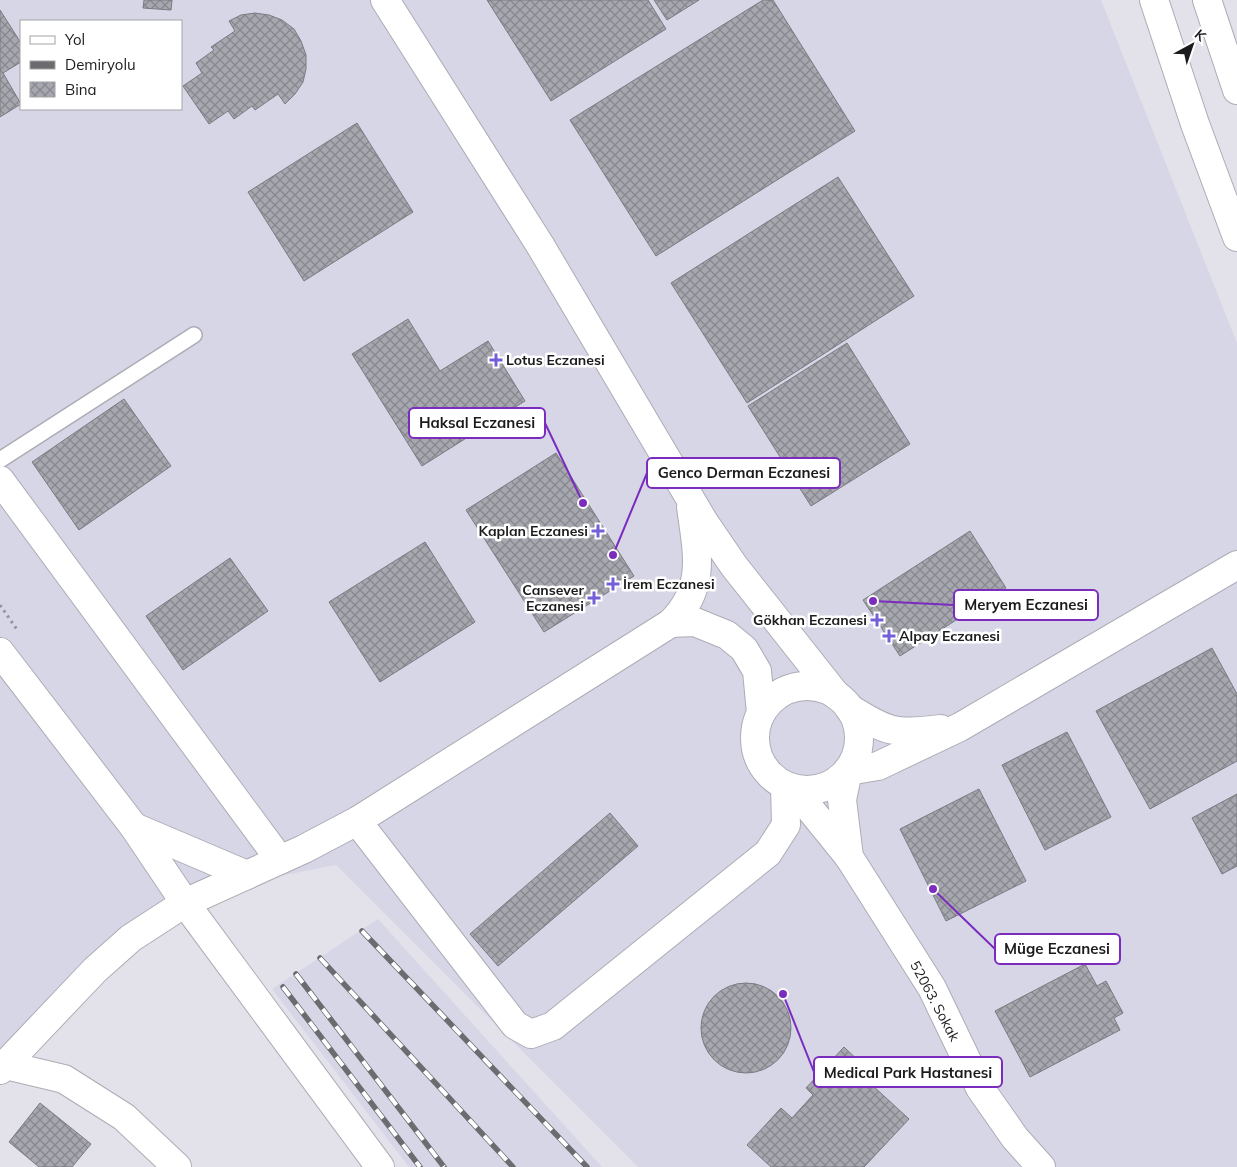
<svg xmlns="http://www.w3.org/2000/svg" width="1237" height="1167" viewBox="0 0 1237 1167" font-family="Mulish,sans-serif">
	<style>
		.built { fill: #d7d6e7; fill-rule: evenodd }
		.building { fill: url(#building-cross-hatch); stroke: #7a7a82 }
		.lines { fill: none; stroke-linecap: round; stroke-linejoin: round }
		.service-casing { stroke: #acacb5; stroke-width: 18 }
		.minor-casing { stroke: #acacb5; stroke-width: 30 }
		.tertiary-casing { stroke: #acacb5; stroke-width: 30 }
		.trunk-casing { stroke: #acacb5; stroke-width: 30 }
		.path { stroke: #95949b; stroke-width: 3; stroke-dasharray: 2.5 4; stroke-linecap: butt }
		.service { stroke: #fff; stroke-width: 15 }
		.minor { stroke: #fff; stroke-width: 28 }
		.tertiary { stroke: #fff; stroke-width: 28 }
		.trunk { stroke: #fff; stroke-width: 28 }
		.rail-casing { stroke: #6b6b70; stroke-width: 5.5 }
		.rail { stroke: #fff; stroke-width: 4; stroke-dasharray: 11; stroke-linecap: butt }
		.poi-dot { fill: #745fd9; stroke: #fff; stroke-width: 2 }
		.labels { text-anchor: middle; stroke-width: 5; stroke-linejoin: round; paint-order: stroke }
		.poi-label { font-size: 14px; font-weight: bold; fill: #1b1b1e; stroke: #fff; text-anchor: start }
		.street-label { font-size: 14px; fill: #1b1b1e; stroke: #fff }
		.leader { fill: none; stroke: #7b2cbf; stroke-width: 2 }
		.callout-dot { fill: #7b2cbf; stroke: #fff; stroke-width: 2 }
		.callout { fill: #fff; stroke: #7b2cbf; stroke-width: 2 }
		.callout-label { font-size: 15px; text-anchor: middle; font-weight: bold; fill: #1b1b1e }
	</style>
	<defs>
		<pattern id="building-cross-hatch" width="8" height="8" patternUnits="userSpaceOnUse" patternTransform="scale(1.25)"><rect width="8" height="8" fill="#a7a7af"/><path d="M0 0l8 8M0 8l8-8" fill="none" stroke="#87878e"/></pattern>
	</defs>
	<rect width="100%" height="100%" fill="#e3e2eb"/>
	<g class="built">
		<path d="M0,0H1101L1237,343V1167H638L336,865L168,898L0,1061ZM21,21H181V109H21Z"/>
		<polygon points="378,919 602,1167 409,1167 272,989"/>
	</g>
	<g class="building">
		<polygon points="144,0 172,0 171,10 143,8"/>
		<polygon points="487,0 648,0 666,29 551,101"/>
		<polygon points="654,0 699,0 667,20"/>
		<polygon points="763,0 773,0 855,131 656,256 570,120"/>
		<polygon points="0,10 21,43 21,62 3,73 21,104 0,117"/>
		<polygon points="255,13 269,15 282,20 294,29 301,41 306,55 306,69 303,82 295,94 285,104 278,94 255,110 252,106 234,119 228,111 209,124 183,86 202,73 196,63 214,50 211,47 235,31 229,21 241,15"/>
		<polygon points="357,123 413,212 304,281 248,192"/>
		<polygon points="838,177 914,296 747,403 671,283"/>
		<polygon points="408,319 440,371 488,341 525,401 422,466 352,354"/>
		<polygon points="847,343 910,444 811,506 748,406"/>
		<polygon points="124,399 171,466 79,530 32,462"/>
		<polygon points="556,453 634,576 544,632 466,510"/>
		<polygon points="970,531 1006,588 900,656 863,600"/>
		<polygon points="425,542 475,622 380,682 329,602"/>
		<polygon points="230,558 268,611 183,670 146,616"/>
		<polygon points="1212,648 1237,694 1237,761 1150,809 1096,711"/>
		<polygon points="1067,732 1111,817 1045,850 1002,765"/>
		<polygon points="979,789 1026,881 946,921 900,829"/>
		<polygon points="1237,794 1237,866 1222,874 1192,818"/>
		<polygon points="610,813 638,846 498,966 470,934"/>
		<polygon points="1085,964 1097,986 1106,981 1123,1013 1114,1018 1120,1030 1030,1077 995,1011"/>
		<circle cx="746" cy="1028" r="45"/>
		<polygon points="844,1047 865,1067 859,1073 909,1119 864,1167 771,1167 747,1145 781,1108 792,1118 813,1095 806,1088"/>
		<polygon points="40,1103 91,1144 72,1167 39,1167 9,1142"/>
	</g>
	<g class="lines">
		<g class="service-casing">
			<polyline id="service" points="0,460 194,335"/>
		</g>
		<g class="minor-casing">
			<g id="minor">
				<polyline points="0,480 280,860"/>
				<polyline points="357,821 515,1025 531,1034 553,1026 768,853 786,825 785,786"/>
				<polyline points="849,857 932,988 980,1088 1015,1138 1041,1167"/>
				<polyline points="185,903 380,1167"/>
				<polyline points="5,1065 64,1079 124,1117 177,1167"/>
				<polyline points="0,1070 95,970 131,938 185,903 304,849 357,821 671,623"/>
			</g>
		</g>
		<g class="tertiary-casing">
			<g id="tertiary">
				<polyline points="385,0 540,245 704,522 734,566 836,695"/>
				<polyline points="671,623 695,622 727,635 744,649 757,671 761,713"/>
				<path d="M671,623C707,587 697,552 691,507"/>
				<polyline points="0,652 134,827 185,903"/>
				<circle cx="807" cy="738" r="52"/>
				<path d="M849,708C887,732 895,735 941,729"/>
				<polyline points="785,786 806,804 849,857"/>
				<polyline points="134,827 247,875"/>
				<polyline points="849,857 842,800 848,771 878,766 960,727 1237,565"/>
			</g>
		</g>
		<g class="trunk-casing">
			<g id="trunk">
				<polyline points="1154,0 1195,124 1237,237"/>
				<polyline points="1207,0 1237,90"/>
			</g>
		</g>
		<polyline class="path" points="0,605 18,631"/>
		<use href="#service" class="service"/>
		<use href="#minor" class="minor"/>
		<use href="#tertiary" class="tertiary"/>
		<use href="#trunk" class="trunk"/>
		<g class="rail-casing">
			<g id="rail">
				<polyline points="362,931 587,1167"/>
				<polyline points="320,958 513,1167"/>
				<polyline points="296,974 444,1167"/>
				<polyline points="283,987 420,1167"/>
			</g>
		</g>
		<use href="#rail" class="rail"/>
	</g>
	<g class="poi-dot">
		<path d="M493.5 352.5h5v5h5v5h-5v5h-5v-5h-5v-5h5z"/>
		<path d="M595.5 523.5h5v5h5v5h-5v5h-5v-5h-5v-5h5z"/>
		<path d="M610.5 576.5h5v5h5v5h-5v5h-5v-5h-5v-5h5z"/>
		<path d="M591.5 590.5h5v5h5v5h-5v5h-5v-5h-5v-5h5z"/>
		<path d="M874.5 612.5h5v5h5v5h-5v5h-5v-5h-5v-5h5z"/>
		<path d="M886.5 628.5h5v5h5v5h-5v5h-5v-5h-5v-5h5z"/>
	</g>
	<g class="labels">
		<g class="poi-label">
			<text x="506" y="365">Lotus Eczanesi</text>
			<text x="588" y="536" text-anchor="end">Kaplan Eczanesi</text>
			<text x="623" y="589">İrem Eczanesi</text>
			<text x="584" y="595" text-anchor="end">Cansever<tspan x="584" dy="16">Eczanesi</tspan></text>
			<text x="867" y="625" text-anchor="end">Gökhan Eczanesi</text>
			<text x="899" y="641">Alpay Eczanesi</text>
		</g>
		<g class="street-label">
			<text transform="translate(935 1001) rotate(62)" y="5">52063. Sokak</text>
		</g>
	</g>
	<path class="leader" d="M583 503L545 423M613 555L647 473M873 601L954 605M933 889L995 949M783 994L814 1072"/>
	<g class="callout-dot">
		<circle cx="583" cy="503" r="5"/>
		<circle cx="613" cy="555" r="5"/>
		<circle cx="873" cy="601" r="5"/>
		<circle cx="933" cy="889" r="5"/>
		<circle cx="783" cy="994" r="5"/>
	</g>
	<g class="callout">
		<rect x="409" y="408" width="136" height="30" rx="5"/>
		<rect x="647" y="458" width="193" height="30" rx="5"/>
		<rect x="954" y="590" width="144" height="30" rx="5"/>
		<rect x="995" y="934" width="125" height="30" rx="5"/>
		<rect x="814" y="1057" width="188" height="30" rx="5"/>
	</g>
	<g class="callout-label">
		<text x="477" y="428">Haksal Eczanesi</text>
		<text x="744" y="478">Genco Derman Eczanesi</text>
		<text x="1026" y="610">Meryem Eczanesi</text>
		<text x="1057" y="954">Müge Eczanesi</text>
		<text x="908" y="1078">Medical Park Hastanesi</text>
	</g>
	<rect x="20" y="20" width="162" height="90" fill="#ffffff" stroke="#a4a4a5"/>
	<rect x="30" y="36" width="25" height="8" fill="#ffffff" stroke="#a4a4a5"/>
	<text x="65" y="45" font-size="15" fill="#1b1b1e">Yol</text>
	<rect x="30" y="61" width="25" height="8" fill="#6b6b70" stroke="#a4a4a5"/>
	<text x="65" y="70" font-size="15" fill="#1b1b1e">Demiryolu</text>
	<rect x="30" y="82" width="25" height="15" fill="url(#building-cross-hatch)" stroke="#a4a4a5"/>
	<text x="65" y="95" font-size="15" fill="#1b1b1e">Bina</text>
	<g transform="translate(1192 45) rotate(40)" stroke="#ffffff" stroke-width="4" paint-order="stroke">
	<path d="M0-4L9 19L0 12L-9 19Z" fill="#1b1b1e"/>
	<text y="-8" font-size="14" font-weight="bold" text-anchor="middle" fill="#1b1b1e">K</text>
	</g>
</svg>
